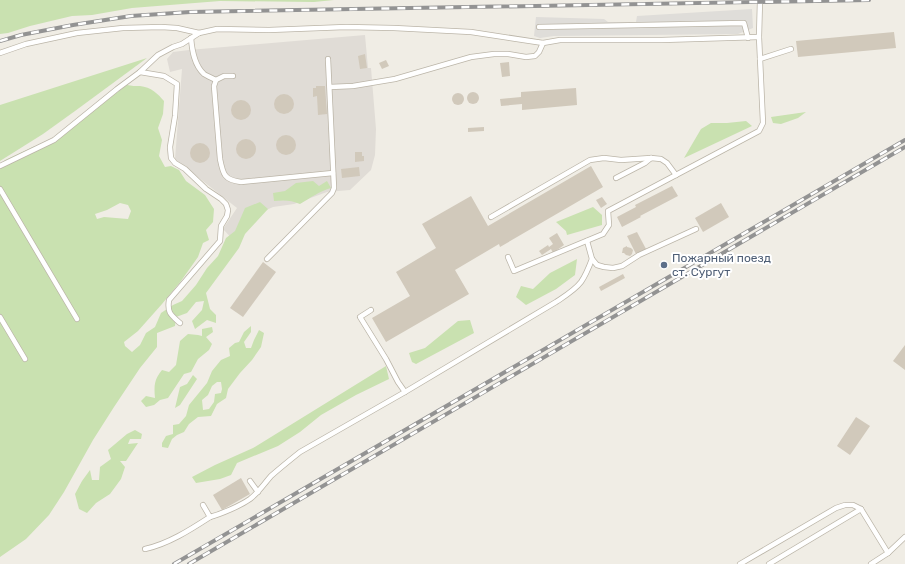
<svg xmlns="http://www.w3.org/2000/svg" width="905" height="564" viewBox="0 0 905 564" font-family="Rubik,sans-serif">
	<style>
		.industrial { fill: #e0dcd6 }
		.green { fill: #c9e1b0; fill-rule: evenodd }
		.parking { fill: #dfddd9 }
		.building { fill: #d1c9bb }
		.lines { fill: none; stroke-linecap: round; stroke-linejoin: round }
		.service-casing { stroke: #bbb5a8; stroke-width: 6 }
		.service { stroke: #fff; stroke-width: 4.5 }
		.rail-casing { stroke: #939393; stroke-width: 4 }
		.rail { stroke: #fff; stroke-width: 2.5; stroke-dasharray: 8; stroke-linecap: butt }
		.service-dot { fill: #5c6f8a; stroke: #fff; stroke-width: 1.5 }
		.labels { text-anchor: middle; stroke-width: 4; stroke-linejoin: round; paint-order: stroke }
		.service-label { font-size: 12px; fill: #4e5e75; stroke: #fff; text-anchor: start }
	</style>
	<rect width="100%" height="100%" fill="#f0ede5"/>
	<polygon class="industrial" points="365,35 368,68 371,68 376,129 375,155 371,170 350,190 327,192 294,204 273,207 262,212 236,243 223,229 237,208 175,159 182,69 170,72 167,59 173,52 189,50"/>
	<g class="green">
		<polygon points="0,0 334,0 314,2 220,1 132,8 92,15 72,16 30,26 8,33 0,34"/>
		<polygon points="147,58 75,111 43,134 0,161 0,105"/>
		<path d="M127,85C132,86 135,86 140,86C151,87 158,94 164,101L163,114L158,128L162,140L159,156L165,167L171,166L179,170L186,181L205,195L214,209L213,222L206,230L209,240L203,243L198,257L181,281L162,304L138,331L124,342L125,346L132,352L140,345L146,333L155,327L161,313L173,305L182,301L196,285L207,268L218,256L226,238L235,231L245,208L260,202L268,209L245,234L239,248L206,293L210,309L216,315V323L207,320L195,329L192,321L202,310L204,301L196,302L187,313L176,317L175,326L157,333V347L140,368L114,407L93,440L64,492L49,515L26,539L0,557V165L5,160L35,146H45ZM120,203L128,205L131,211L128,219L104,217L97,219L95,214L107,210Z"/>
		<polygon points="806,112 798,118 781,124 773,123 771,117"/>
		<polygon points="746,121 752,126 684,158 701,129 711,123 727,123"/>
		<path d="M313,181L319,186L327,181L331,188C320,191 310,198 300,204C291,200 284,200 274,201L273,193L285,191L296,183Z"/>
		<polygon points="593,207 602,215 602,225 567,235 566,231 556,222"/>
		<polygon points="577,259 575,275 556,289 526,305 516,297 521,286 533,289 550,273"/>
		<polygon points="470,320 474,333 416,364 412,362 409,353 425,348 458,321"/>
		<path d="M251,326V332L244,342L246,348H251L254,340L259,330L264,333L261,347L252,360L240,373L228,389L226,398L217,404L211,416L198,417L189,424L184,432L177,435L172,439L168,448L162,447V443L166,436L173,434V425L179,424L186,416L189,405L207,383L212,371L221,360L230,356L229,348L235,343L239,342L244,332ZM217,382H221L222,389L221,393L215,394L214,402L209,409L203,410L202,400L208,395L212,386Z"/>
		<path d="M212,327L213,332L206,337L212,344L209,350L198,359L191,372L184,374L168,398L160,400L154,405L146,407L141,401L146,396L155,398C154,385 154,380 162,370L169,372L176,365L180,341L188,334L198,335L202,336V329Z"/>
		<polygon points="386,366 389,379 356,395 321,415 300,432 278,446 237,463 231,475 220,479 196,483 192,477 215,465 253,448"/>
		<polygon points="193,375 197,379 180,405 175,408 180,387 187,384"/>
		<polygon points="135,430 142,434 141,439 130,439 128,444 138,443 126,461 120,461 125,467 121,479 110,494 96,503 87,513 79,509 75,494 82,481 90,470 92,480 99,480 100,467 111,459 108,450 127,434"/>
	</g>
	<polygon class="parking" points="752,9 753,28 738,34 554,36 540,38 534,36 536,17 604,19 608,22 636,22 637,16"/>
	<g class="building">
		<polygon points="894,32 896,48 798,57 796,41"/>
		<polygon points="365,54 367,68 360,69 358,56"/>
		<polygon points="386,60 389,66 382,69 379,63"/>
		<polygon points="509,62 510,76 502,77 500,63"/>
		<polygon points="316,86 325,86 327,114 318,115 317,96 313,97 313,88 316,88"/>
		<polygon points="576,88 577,105 522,110 522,104 501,106 500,99 521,97 521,92"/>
		<circle cx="473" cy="98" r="6"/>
		<circle cx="458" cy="99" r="6"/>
		<circle cx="284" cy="104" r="10"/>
		<circle cx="241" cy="110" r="10"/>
		<polygon points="484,127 484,131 468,132 468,128"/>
		<circle cx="286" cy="145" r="10"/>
		<circle cx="246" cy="149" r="10"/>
		<circle cx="200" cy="153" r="10"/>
		<polygon points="355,152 362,152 362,156 364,156 364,161 355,162"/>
		<polygon points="591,166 603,187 500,247 499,244 455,270 469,294 386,342 372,318 410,296 396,272 436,248 422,224 471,196 488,226"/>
		<polygon points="359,167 360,176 342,178 341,169"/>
		<polygon points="672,186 678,196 640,216 641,217 622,227 617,217 636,207 635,205"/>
		<polygon points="602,197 607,204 601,208 596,200"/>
		<polygon points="721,203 729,217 703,232 695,218"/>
		<polygon points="637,232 646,249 636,254 627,236"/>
		<polygon points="557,233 564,245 553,253 551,249 542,255 539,251 548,245 549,247 553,244 549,238"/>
		<polygon points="627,246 627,247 631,248 633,250 632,254 630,256 626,255 624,253 622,253 623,248"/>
		<polygon points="263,262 276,272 243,317 230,308"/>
		<polygon points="623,274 625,278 601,291 599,287"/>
		<polygon points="905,345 905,370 893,361"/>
		<polygon points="856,417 870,426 850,455 837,446"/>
		<polygon points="241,478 250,494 222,510 213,495"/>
	</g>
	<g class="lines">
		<g class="service-casing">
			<g id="service">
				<polyline points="539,27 744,23 748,38"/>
				<path d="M191,38C192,50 194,65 204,74C207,76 212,78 216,80"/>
				<polyline points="0,53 26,44 77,33 123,28 161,27 177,28 199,33 217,29 269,30 346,27 394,28 471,32 543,43 560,40 662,40 759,37"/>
				<polyline points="760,59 791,49"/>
				<path d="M140,72L164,76L177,84L175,116L170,147L171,158L175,163L185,169L206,189L221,199L226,204L228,210L227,216L221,226L220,241L169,300C167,313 171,315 180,323"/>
				<path d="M233,76H224L216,80L214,86L220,159C223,174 224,180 241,182L333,173"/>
				<polyline points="330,87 353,86 395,79 471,57 494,54 508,54 526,57 535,56 539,52 543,43"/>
				<polyline points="0,166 54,140 117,89 140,72 158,55 173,47 182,44 199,33"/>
				<polyline points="616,178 645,163 651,158"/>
				<polyline points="0,189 77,319"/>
				<polyline points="491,217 590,160 604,158 621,160 651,158 661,159 667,163 676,175"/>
				<polyline points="587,241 592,259 597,265 604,267 613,268 622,266 639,255 696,229"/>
				<polyline points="508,257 514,271 603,234 609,225 608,211 759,131 763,123 759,37 760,0"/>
				<polyline points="267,259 332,193 334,188 328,59"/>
				<polyline points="371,310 360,317 386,359 398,382 405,392"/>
				<polyline points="0,317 25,359"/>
				<polyline points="250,481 258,492"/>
				<path d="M203,505L210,517C221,514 240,506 250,499C258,493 264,484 271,476C280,468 290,460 300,452L405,392L556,302C565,296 575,290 581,282C586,275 589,267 592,259"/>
				<path d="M145,549C168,544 190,530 210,517"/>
				<polyline points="740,564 836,508 845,505 853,505 861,509 888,553"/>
				<polyline points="769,564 861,509"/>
				<polyline points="871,564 888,553 905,537"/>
			</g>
		</g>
		<use href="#service" class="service"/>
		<g class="rail-casing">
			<g id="rail">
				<polyline points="0,41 21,35 73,25 131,16 190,12 869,0"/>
				<polyline points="174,564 905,140"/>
				<polyline points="189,564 905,147"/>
			</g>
		</g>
		<use href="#rail" class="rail"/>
	</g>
	<circle class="service-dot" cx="664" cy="265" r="4"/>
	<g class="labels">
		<g class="service-label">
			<text x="672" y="262">Пожарный поезд<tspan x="672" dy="14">ст. Сургут</tspan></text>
		</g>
	</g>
</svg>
